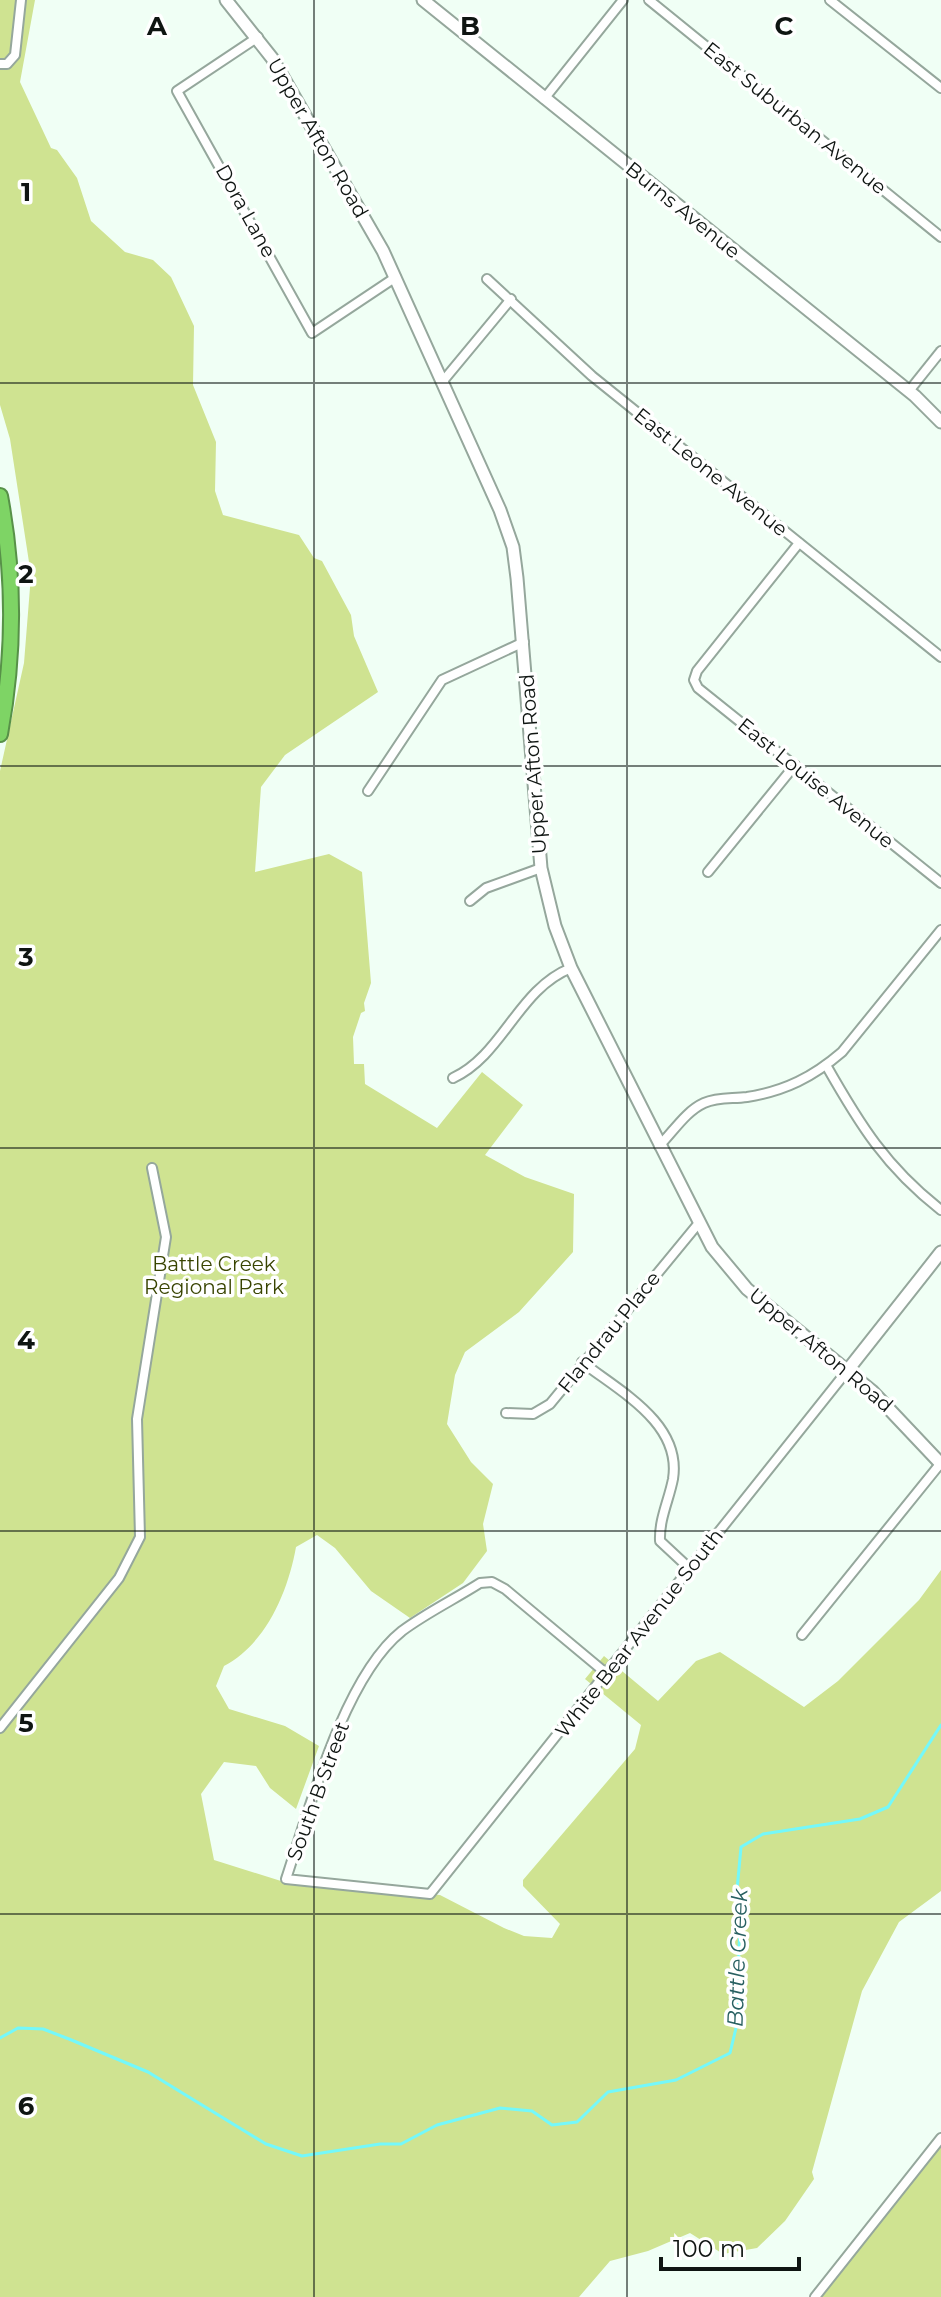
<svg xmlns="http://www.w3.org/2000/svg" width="941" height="2297" viewBox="0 0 941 2297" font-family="Montserrat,sans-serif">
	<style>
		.green { fill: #cfe391 }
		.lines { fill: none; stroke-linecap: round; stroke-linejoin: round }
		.stream { stroke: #74f8fa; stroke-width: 3 }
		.street-casing { stroke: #95a79c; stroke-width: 12 }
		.secondary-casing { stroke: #95a79c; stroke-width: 15 }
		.highway-casing { stroke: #579148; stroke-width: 18 }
		.street { stroke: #fff; stroke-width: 8 }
		.secondary { stroke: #fff; stroke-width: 11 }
		.highway { stroke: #7ed465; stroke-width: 14 }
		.grid { fill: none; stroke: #0f1512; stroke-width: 2; stroke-opacity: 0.55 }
		.labels { text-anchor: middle; stroke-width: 7; stroke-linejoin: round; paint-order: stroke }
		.street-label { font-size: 20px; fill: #0f1512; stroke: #fff }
		.park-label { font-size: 20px; fill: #384400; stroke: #fff }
		.water-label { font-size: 22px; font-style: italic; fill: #286061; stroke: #fff }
		.grid-label { font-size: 26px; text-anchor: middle; font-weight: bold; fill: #0f1512; stroke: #fff; stroke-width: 7; stroke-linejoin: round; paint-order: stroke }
	</style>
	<rect width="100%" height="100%" fill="#f0fff5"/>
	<g class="green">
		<path d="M0,0H35L20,82L51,148L57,150L77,178L91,221L125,252L153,260L171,277L194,326L193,385L216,442L215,491L223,515L299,535L314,558L322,561L351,615L354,636L378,692L285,755L261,787L255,872L329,854L362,872L371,983L364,1003L365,1011L361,1013L353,1037L354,1064H364L365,1084L437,1128L482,1072L523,1105L485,1155L525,1177L574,1194L573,1252L519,1312L465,1352L455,1375L447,1424L471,1462L493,1484L483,1524L487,1551L463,1583L410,1618L371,1591L335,1548L317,1535L296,1547C288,1592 266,1644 224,1666L216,1686L229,1709L285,1726L319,1746L296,1809L270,1788L256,1766L224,1762L201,1794L214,1860L281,1881L440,1895L504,1928L524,1936L552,1938L560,1924L523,1886V1880L635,1749L641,1725L585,1679L604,1656L658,1701L696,1661L720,1652L804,1707L838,1681L919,1600L941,1570V1891L899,1922L862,1991L812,2172L814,2179L785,2221L757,2248L723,2254L690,2233L648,2251L610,2261L579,2297H0V771L24,663L31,575L10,439L0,405Z"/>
		<polygon points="941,2145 941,2297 822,2297"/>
	</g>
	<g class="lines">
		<polyline class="stream" points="0,2038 18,2028 43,2029 69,2039 148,2072 266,2144 302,2156 380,2144 401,2144 437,2125 500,2108 532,2111 552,2125 577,2122 608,2092 676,2080 730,2053 736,2028 740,1924 737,1890 741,1847 763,1834 860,1819 888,1807 941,1725"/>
		<g class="street-casing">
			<g id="street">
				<polyline points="649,0 941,237"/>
				<polyline points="830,0 941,88"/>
				<polyline points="258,37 177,91 312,333 396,277"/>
				<polyline points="0,64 7,64 15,55 21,0"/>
				<polyline points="544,99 623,0"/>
				<polyline points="487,279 592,376 941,657"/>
				<polyline points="443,381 511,299"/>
				<polyline points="909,391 941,351"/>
				<polyline points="799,543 697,671 694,680 698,688 941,883"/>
				<polyline points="368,791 442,680 524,642"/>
				<polyline points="708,872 795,765"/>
				<polyline points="470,901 486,888 541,868"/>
				<path d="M826,1065C860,1125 886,1167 941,1210"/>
				<path d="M453,1078C503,1055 518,989 571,968"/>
				<path d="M659,1146C673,1132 686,1111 704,1103C718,1097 732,1099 747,1097C785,1091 813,1077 842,1052L941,930"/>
				<path d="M582,1362C619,1391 682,1423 673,1479C669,1500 659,1519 660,1541L689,1568"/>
				<polyline points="506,1413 533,1414 550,1404 698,1224"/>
				<polyline points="802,1635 940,1464"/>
				<path d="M607,1674L505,1589L492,1582L480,1583C455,1599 426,1613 402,1631C344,1677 309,1810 286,1879L430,1894C570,1720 707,1544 847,1371"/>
				<polyline points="0,1728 119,1578 140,1537 137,1419 166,1237 152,1168"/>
				<polyline points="815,2297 941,2138"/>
			</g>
		</g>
		<g class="secondary-casing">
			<g id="secondary">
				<polyline points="226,0 272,58 383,251 500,510 513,547 517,578 541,868 555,926 571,968 712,1247 747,1289 872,1391 941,1464"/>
				<polyline points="423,0 915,396 941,422"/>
				<polyline points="847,1371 941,1252"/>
			</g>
		</g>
		<g class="highway-casing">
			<path id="highway" d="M0,496C15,576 15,653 0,734"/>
		</g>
		<use href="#street" class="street"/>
		<use href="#secondary" class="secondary"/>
		<use href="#highway" class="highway"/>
	</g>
	<path class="grid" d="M314,0V2297M627,0V2297M0,383H941M0,766H941M0,1148H941M0,1531H941M0,1914H941"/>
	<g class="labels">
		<g class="street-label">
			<text transform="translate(795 118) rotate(39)" y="7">East Suburban Avenue</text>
			<text transform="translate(318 138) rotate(60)" y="7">Upper Afton Road</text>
			<text transform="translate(683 210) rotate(39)" y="7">Burns Avenue</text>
			<text transform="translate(246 211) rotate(61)" y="7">Dora Lane</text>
			<text transform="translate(711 472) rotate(39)" y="7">East Leone Avenue</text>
			<text transform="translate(533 764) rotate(-94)" y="7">Upper Afton Road</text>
			<text transform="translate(816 783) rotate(39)" y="7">East Louise Avenue</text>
			<text transform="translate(609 1332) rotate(-51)" y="7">Flandrau Place</text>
			<text transform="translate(821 1350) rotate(40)" y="7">Upper Afton Road</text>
			<text transform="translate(639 1633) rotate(-52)" y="7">White Bear Avenue South</text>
			<text transform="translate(318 1791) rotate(-70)" y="7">South B Street</text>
		</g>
		<g class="park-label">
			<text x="214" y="1271">Battle Creek<tspan x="214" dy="23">Regional Park</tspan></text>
		</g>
		<g class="water-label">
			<text transform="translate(737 1958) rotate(-88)" y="8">Battle Creek</text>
		</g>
	</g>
	<g class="grid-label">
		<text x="157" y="35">A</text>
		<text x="470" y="35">B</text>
		<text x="784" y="35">C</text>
		<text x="26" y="201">1</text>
		<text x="26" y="583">2</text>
		<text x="26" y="966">3</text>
		<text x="26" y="1349">4</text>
		<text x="26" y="1732">5</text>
		<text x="26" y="2115">6</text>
	</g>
	<path d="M661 2257v12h138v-12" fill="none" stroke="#0f1512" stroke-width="4"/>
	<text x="673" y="2257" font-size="24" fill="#0f1512" stroke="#ffffff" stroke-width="6" paint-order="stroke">100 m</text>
</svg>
